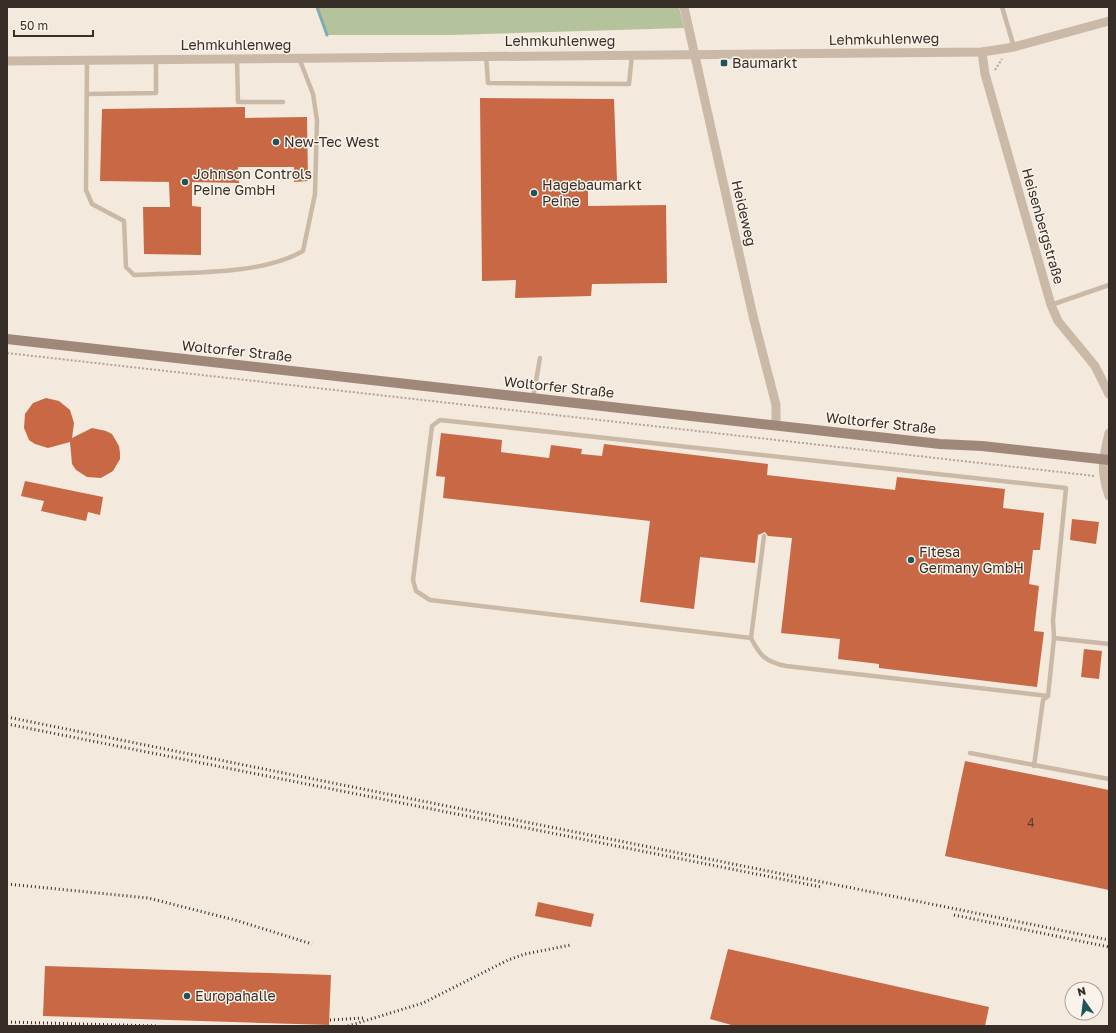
<svg xmlns="http://www.w3.org/2000/svg" width="1116" height="1033" viewBox="0 0 1116 1033" font-family="'Golos Text',sans-serif">
	<style>
		.green { fill: #b5c39c }
		.lines { fill: none; stroke-linecap: round; stroke-linejoin: round }
		.stream { stroke: #7badb1; stroke-width: 3 }
		.building { fill: #c96845 }
		.path { stroke: #b7a392; stroke-width: 2; stroke-dasharray: 2 2; stroke-linecap: butt }
		.lane { stroke: #cbb9a8; stroke-width: 4.5 }
		.street { stroke: #cbb9a8; stroke-width: 9 }
		.secondary { stroke: #9f8879; stroke-width: 10 }
		.rail { stroke: #382e28; stroke-width: 3; stroke-dasharray: 1 3; stroke-linecap: butt }
		.poi-dot { fill: #1d555b; stroke: #faf3e9; stroke-width: 1.5 }
		.labels { text-anchor: middle; stroke-width: 3; stroke-linejoin: round; paint-order: stroke }
		.number-label { font-size: 12px; fill: #5c3c2f }
		.street-label { font-size: 14px; fill: #382e28; stroke: #faf3e9 }
		.poi-label { font-size: 14px; fill: #382e28; stroke: #faf3e9; text-anchor: start }
	</style>
	<rect width="100%" height="100%" fill="#f3e9dd"/>
	<polygon class="green" points="317,7 679,7 684,28 452,35 327,35"/>
	<g class="lines">
		<polyline class="stream" points="317,7 327,35"/>
	</g>
	<g class="building">
		<polygon points="480,98 614,99 617,181 588,181 588,206 666,205 667,283 592,284 591,296 515,298 516,280 482,281"/>
		<polygon points="245,107 245,118 307,117 308,181 294,182 294,167 238,167 239,183 192,182 192,206 201,207 201,255 144,254 143,207 170,207 169,182 100,181 102,109"/>
		<polygon points="46,398 59,401 70,410 74,423 72,438 92,428 106,431 112,434 119,446 120,453 120,459 113,471 101,478 87,477 76,470 72,464 70,442 48,448 35,444 29,440 24,428 25,414 33,403"/>
		<polygon points="441,433 502,440 501,452 549,458 551,445 582,449 581,454 602,456 604,444 768,464 767,475 895,490 897,477 1005,489 1003,508 1044,513 1040,550 1033,550 1029,584 1039,586 1034,631 1044,632 1037,687 879,668 879,664 838,659 840,639 781,633 792,538 768,536 765,532 758,535 755,563 700,557 694,609 640,602 650,521 443,498 445,477 436,476"/>
		<polygon points="25,481 103,497 100,515 88,512 86,521 41,511 44,501 21,496"/>
		<polygon points="1072,519 1099,522 1096,544 1070,540"/>
		<polygon points="1084,649 1102,651 1099,679 1081,677"/>
		<polygon points="965,761 1109,790 1109,890 945,856"/>
		<polygon points="538,902 594,914 591,927 535,916"/>
		<polygon points="728,949 989,1007 985,1026 735,1026 710,1019"/>
		<polygon points="45,966 331,975 329,1025 43,1016"/>
	</g>
	<g class="lines">
		<g class="path">
			<polyline points="995,70 1002,59"/>
			<polyline points="7,353 1095,476"/>
		</g>
		<g class="lane">
			<polyline points="1002,7 1014,47"/>
			<polyline points="486,55 488,83 629,84 632,55"/>
			<path d="M87,59L86,190L92,204L124,221L126,267L134,275C184,272 260,276 303,251L315,194L317,120L313,94L299,58"/>
			<polyline points="237,59 238,102 283,102"/>
			<polyline points="87,94 156,93 156,59"/>
			<polyline points="1051,305 1109,285"/>
			<polyline points="533,398 540,358"/>
			<path d="M440,420L1066,488L1053,620L1054,638L1048,696L786,666C766,662 760,656 751,638L430,600L416,591L413,580L432,426Z"/>
			<polyline points="751,638 764,536"/>
			<polyline points="1054,638 1109,644"/>
			<polyline points="970,753 1109,779"/>
			<polyline points="1034,766 1043,700 1048,696"/>
		</g>
		<g class="street">
			<polyline points="684,7 753,316 776,405 776,425"/>
			<polyline points="982,52 985,74 1051,305 1058,321 1095,366 1109,394"/>
			<polyline points="7,61 982,52 1014,47 1109,21"/>
			<path d="M1109,433C1103,459 1100,469 1109,496"/>
		</g>
		<polyline class="secondary" points="7,339 940,444 982,446 1109,460"/>
		<g class="rail">
			<polyline points="7,717 1109,940"/>
			<polyline points="7,724 821,887"/>
			<polyline points="7,884 148,898 235,920 312,944"/>
			<polyline points="954,915 1109,947"/>
			<polyline points="330,1020 363,1018"/>
			<polyline points="7,1022 157,1026"/>
			<polyline points="348,1026 423,1003 508,960 525,954 571,945"/>
		</g>
	</g>
	<g class="poi-dot">
		<rect x="720" y="59" width="8" height="8" rx="2"/>
		<circle cx="276" cy="142" r="4"/>
		<circle cx="185" cy="182" r="4"/>
		<circle cx="534" cy="193" r="4"/>
		<circle cx="911" cy="560" r="4"/>
		<circle cx="187" cy="996" r="4"/>
	</g>
	<g class="labels">
		<g class="number-label">
			<text x="1031" y="827">4</text>
		</g>
		<g class="street-label">
			<text transform="translate(884 39) rotate(-1)" y="5">Lehmkuhlenweg</text>
			<text x="560" y="46">Lehmkuhlenweg</text>
			<text x="236" y="50">Lehmkuhlenweg</text>
			<text transform="translate(744 213) rotate(77)" y="5">Heideweg</text>
			<text transform="translate(1043 226) rotate(74)" y="5">Heisenbergstraße</text>
			<text transform="translate(237 351) rotate(6)" y="5">Woltorfer Straße</text>
			<text transform="translate(559 387) rotate(6)" y="5">Woltorfer Straße</text>
			<text transform="translate(881 423) rotate(6)" y="5">Woltorfer Straße</text>
		</g>
		<g class="poi-label">
			<text x="732" y="68">Baumarkt</text>
			<text x="284" y="147">New-Tec West</text>
			<text x="193" y="179">Johnson Controls<tspan x="193" dy="16">Peine GmbH</tspan></text>
			<text x="542" y="190">Hagebaumarkt<tspan x="542" dy="16">Peine</tspan></text>
			<text x="919" y="557">Fitesa<tspan x="919" dy="16">Germany GmbH</tspan></text>
			<text x="195" y="1001">Europahalle</text>
		</g>
	</g>
	<rect width="1116" height="1033" fill="none" stroke="#382e28" stroke-width="16"/>
	<g transform="translate(1084 1001) rotate(346)"><circle r="19" fill="#faf3e9" stroke="#aca49c"/>
	<path d="M0-3L7 15L0 10L-7 15Z" fill="#1d555b"/>
	<text y="-6" font-size="11" font-weight="bold" text-anchor="middle" fill="#382e28">N</text>
	</g>
	<path d="M14 30v6h79v-6" fill="none" stroke="#382e28" stroke-width="2"/>
	<text x="20" y="30" font-size="12" fill="#382e28" stroke="#faf3e9" stroke-width="3" paint-order="stroke">50 m</text>
</svg>
